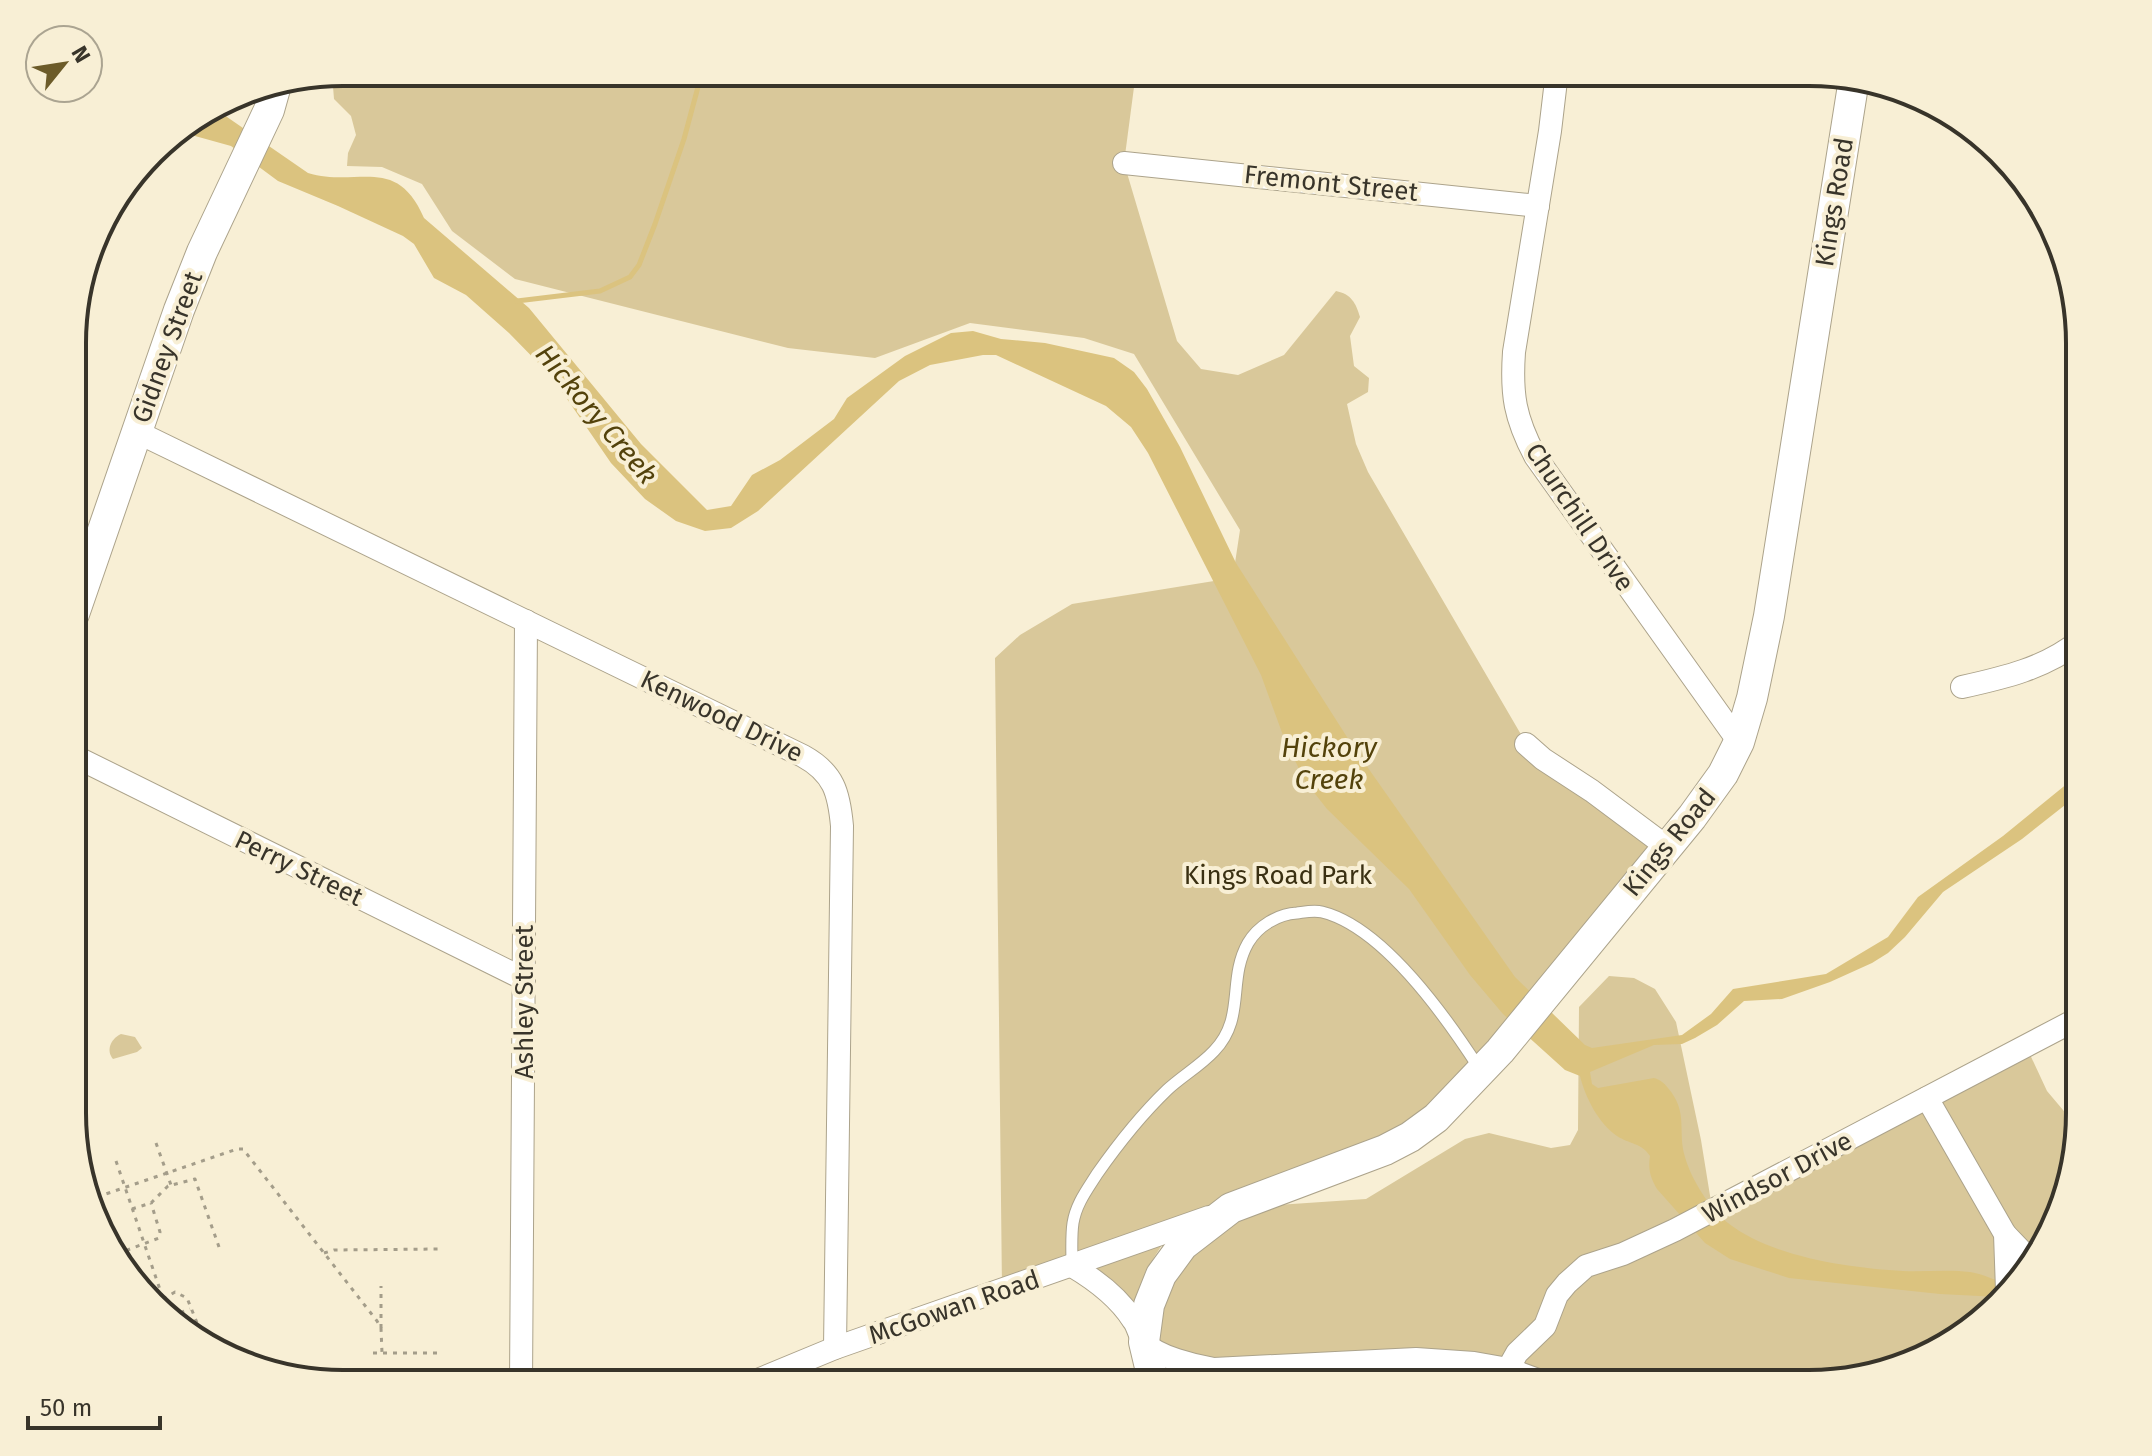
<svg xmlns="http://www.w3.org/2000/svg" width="2152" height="1456" viewBox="0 0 2152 1456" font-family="'Fira Sans',sans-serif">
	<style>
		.green { fill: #d9c89a }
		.water { fill: #dbc37f }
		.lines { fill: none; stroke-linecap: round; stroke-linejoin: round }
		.stream { stroke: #dbc37f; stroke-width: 5 }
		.lane-casing { stroke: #aca38b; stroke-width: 13 }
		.street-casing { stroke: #aca38b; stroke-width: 24 }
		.secondary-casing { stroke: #aca38b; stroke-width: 32 }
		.path { stroke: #a49d8a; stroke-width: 3; stroke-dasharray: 4 6; stroke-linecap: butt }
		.lane { stroke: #fff; stroke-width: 11 }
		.street { stroke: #fff; stroke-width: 22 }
		.secondary { stroke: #fff; stroke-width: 30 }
		.labels { text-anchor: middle; stroke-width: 8; stroke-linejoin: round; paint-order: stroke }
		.street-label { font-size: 26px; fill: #38342a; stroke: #f8efd5 }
		.park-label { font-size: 26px; fill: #3a3012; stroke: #f8efd5 }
		.water-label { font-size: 28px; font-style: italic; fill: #53420b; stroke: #f8efd5 }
		.rim { fill: none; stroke: #38342a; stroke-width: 4 }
	</style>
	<rect width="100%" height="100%" fill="#f8efd5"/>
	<g class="green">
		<path d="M343,72H1136L1124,163L1177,341L1201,369L1238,375L1284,355L1336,291C1351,294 1356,303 1360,317L1350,336L1354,366L1369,378L1368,392L1347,404L1356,444L1368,472L1526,743L1667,847L1436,1118L1235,1208L1366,1199L1465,1139L1489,1133L1551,1148L1570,1145L1578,1130L1579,1007L1609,976L1634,978L1655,989L1676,1022L1701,1140L1713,1214L2026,1046L2047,1091L2079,1129L2034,1264L1944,1348L1826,1383L1154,1384L1146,1324L1207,1226L1002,1289L995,658L1020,635L1072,604L1214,581L1235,563L1240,530L1134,354L1084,338L970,323L875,358L788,348L515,279L452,231L422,184L382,167L347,166L348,153L356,135L351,116L334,99L332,74Z"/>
		<path d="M121,1034L135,1037L142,1048L137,1052L113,1059C106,1051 110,1039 121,1034Z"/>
		<polygon points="1167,1237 1146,1270 1136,1303 1094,1267"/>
	</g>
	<path class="water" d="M214,108L308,173C358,188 396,154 424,218L529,308L641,444L707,510L731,506L752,475L780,460L834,419L847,398L905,356L951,333L973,331L1001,339L1045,343L1114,358L1134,372L1147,389L1180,447L1236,563L1354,748L1515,977L1585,1045L1592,1048L1682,1035L1711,1014L1733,989L1826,974L1888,937L1918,897L2003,836L2079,774V794L2022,839L1943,892L1905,937L1888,953L1872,963L1830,982L1782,999L1744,1001L1717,1025L1695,1038L1682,1044L1654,1045L1590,1072L1592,1084L1598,1088L1654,1078C1661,1080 1664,1083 1668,1088C1689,1113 1677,1130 1685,1157C1691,1179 1710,1209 1728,1223C1771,1257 1849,1268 1903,1271C1925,1272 1948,1269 1970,1272C1983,1274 1998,1281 2010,1286L1999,1297L1940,1294L1789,1278L1730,1259L1705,1243L1657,1189C1650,1177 1648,1169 1650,1156C1642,1143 1629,1144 1617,1136C1599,1124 1585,1097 1580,1076L1565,1070L1503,1014L1470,975L1409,889L1327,809L1305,781L1284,738L1261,675L1148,453L1131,427L1106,406L996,355H983L930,365L899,381L758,511L731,528L705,531L676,521L645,499L611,463L552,377L509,333L466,295L434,278L414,244L403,236L338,206L278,181L231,146L177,131Z"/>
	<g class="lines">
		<polyline class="stream" points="517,301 600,291 630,277 639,265 655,224 684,139 702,72"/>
		<g class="lane-casing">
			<path id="lane" d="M1072,1265C1072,1252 1071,1236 1073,1223C1076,1204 1087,1190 1097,1174C1118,1144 1140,1116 1167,1090C1182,1076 1200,1066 1214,1051C1246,1018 1227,980 1248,943C1258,926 1278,914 1297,913C1305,912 1314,910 1322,912C1383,927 1446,1017 1479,1068"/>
		</g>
		<g class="street-casing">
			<g id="street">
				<path d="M1557,72L1550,131L1514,352C1511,395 1515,418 1535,456L1739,742"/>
				<polyline points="1124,163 1538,206"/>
				<path d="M137,432L803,756C834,773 839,793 842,826L835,1348"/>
				<path d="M1962,687C2003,678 2046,668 2079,641"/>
				<polyline points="1526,744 1543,759 1592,791 1667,847"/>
				<polyline points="74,756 524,979"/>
				<polyline points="1927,1098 2005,1234 2007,1290"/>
				<polyline points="2005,1234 2034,1264"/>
				<path d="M1072,1266C1094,1279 1119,1298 1133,1320C1138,1326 1139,1336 1144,1342C1157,1357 1195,1366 1214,1369L1416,1359L1474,1363L1508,1369L1549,1384"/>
				<polyline points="1508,1369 1517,1353 1545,1326 1557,1295 1567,1283 1586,1266 1623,1254 1675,1230 2079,1018"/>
				<polyline points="521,1384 526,621"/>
				<polyline points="748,1384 835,1348 1209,1217"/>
			</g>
		</g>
		<g class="secondary-casing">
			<g id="secondary">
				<polyline points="74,614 179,310 202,252 269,110 276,85"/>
				<polyline points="1154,1384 1144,1342 1149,1305 1161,1275 1183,1245 1231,1208 1385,1150 1410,1137 1436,1118 1500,1051 1692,817 1723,774 1739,742 1752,698 1769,616 1854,79"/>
			</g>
		</g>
		<g class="path">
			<polyline points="156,1143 171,1185"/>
			<polyline points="116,1161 168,1313"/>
			<polyline points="97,1197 237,1149 243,1149 377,1321 381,1328 382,1353"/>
			<polyline points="132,1209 151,1203 168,1186 195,1179 219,1247"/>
			<polyline points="324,1253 334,1250 440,1249"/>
			<polyline points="117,1254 159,1238 160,1232 151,1203"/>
			<polyline points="163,1299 175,1292 187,1298 206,1345"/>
			<polyline points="171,1316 190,1309"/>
			<polyline points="381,1328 381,1286"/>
			<polyline points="373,1353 441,1353"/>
		</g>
		<use href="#lane" class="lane"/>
		<use href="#street" class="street"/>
		<use href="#secondary" class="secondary"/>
	</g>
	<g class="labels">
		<g class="street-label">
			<text transform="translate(1331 183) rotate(6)" y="9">Fremont Street</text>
			<text transform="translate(1834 202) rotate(-81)" y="9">Kings Road</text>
			<text transform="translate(167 347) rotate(-70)" y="9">Gidney Street</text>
			<text transform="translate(1580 517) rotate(56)" y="9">Churchill Drive</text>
			<text transform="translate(722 716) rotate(26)" y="9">Kenwood Drive</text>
			<text transform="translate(1669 842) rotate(-51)" y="9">Kings Road</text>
			<text transform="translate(299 868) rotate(26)" y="9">Perry Street</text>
			<text transform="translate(524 1002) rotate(-90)" y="9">Ashley Street</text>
			<text transform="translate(1777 1177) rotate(-28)" y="9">Windsor Drive</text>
			<text transform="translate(954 1307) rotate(-19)" y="9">McGowan Road</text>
		</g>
		<g class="park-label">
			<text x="1278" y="884">Kings Road Park</text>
		</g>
		<g class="water-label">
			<text transform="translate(597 414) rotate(50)" y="10">Hickory Creek</text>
			<text x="1329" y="757">Hickory<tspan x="1329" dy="32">Creek</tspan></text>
		</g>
	</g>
	<path d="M0 0H2152V1456H0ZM343 86H1809A257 257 0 0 1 2066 343V1113A257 257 0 0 1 1809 1370H343A257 257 0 0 1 86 1113V343A257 257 0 0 1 343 86Z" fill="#f8efd5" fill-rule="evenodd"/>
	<path class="rim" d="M343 86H1809A257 257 0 0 1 2066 343V1113A257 257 0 0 1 1809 1370H343A257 257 0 0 1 86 1113V343A257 257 0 0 1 343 86Z"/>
	<g transform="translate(64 64) rotate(60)"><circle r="38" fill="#f8efd5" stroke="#aba491" stroke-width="2"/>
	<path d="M0-6L14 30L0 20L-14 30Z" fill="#6c5b29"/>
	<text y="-12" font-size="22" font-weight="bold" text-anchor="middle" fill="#38342a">N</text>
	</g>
	<path d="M28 1416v12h132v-12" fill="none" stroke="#38342a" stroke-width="4"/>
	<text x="40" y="1416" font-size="24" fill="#38342a" stroke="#f8efd5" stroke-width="6" paint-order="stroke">50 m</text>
</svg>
